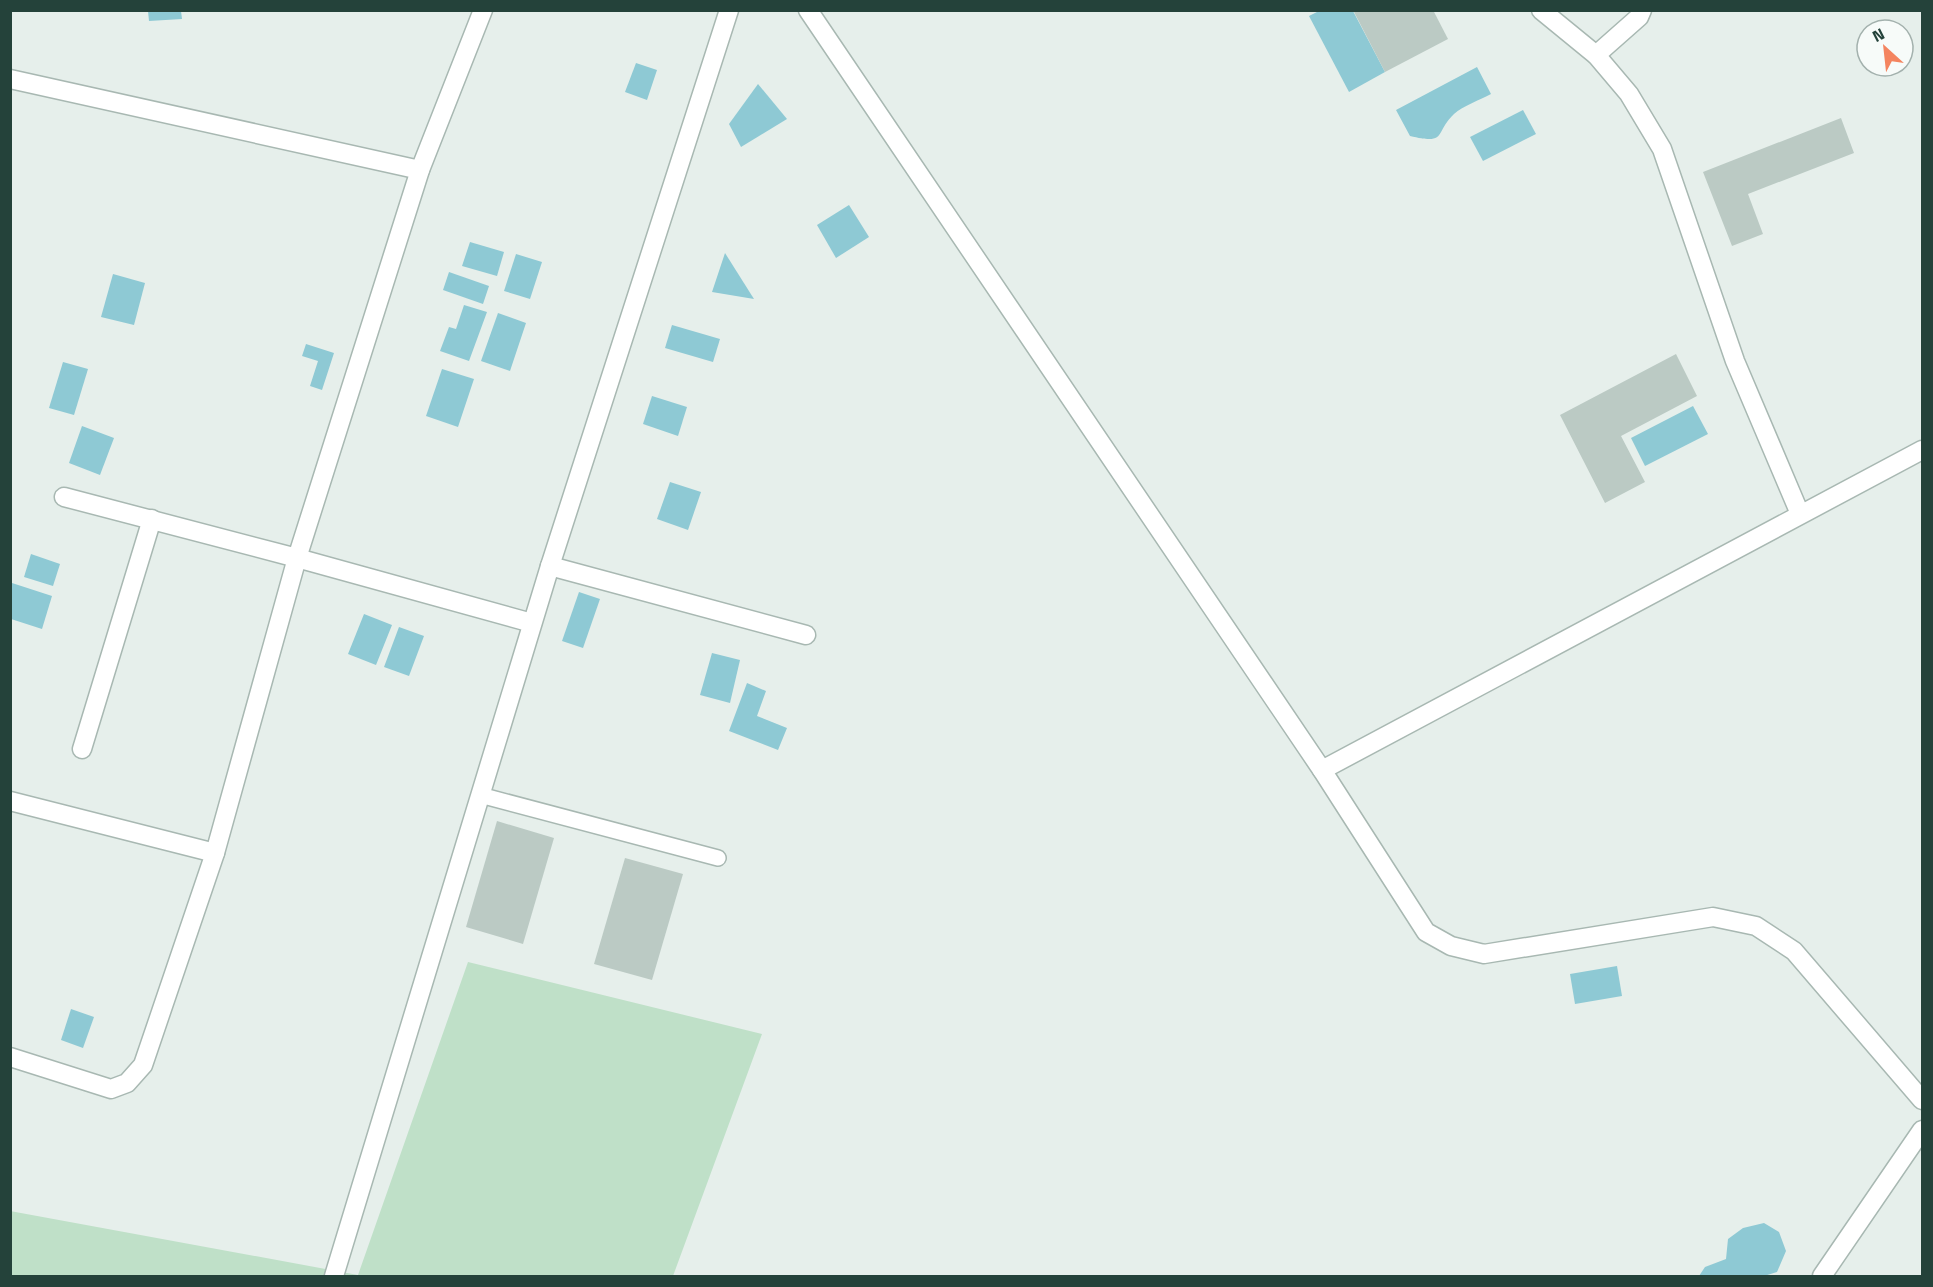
<svg xmlns="http://www.w3.org/2000/svg" width="1933" height="1287" viewBox="0 0 1933 1287" font-family="'Titillium Web',sans-serif">
	<style>
		.green { fill: #bfe0c8 }
		.water { fill: #8ec9d4 }
		.building { fill: #bbcac4 }
		.lines { fill: none; stroke-linecap: round; stroke-linejoin: round }
		.service-casing { stroke: #a8b8b2; stroke-width: 18 }
		.minor-casing { stroke: #a8b8b2; stroke-width: 21 }
		.service { stroke: #fff; stroke-width: 15 }
		.minor { stroke: #fff; stroke-width: 18 }
	</style>
	<rect width="100%" height="100%" fill="#e6efeb"/>
	<polygon class="green" points="468,962 762,1034 673,1276 11,1276 10,1211 358,1275"/>
	<g class="water">
		<polygon points="148,11 181,11 182,19 149,21"/>
		<polygon points="1319,11 1353,11 1385,72 1349,92 1309,16"/>
		<polygon points="636,63 657,70 647,100 625,92"/>
		<path d="M1477,67L1491,94C1480,100 1463,106 1454,114C1434,133 1448,145 1410,136L1396,110Z"/>
		<polygon points="758,84 787,119 741,147 729,124"/>
		<polygon points="1523,110 1536,134 1483,161 1470,137"/>
		<polygon points="849,205 869,237 836,258 817,225"/>
		<polygon points="470,242 504,252 497,276 462,266"/>
		<polygon points="725,253 754,299 712,292"/>
		<polygon points="516,254 542,262 530,299 504,291"/>
		<polygon points="449,272 489,286 483,304 443,290"/>
		<polygon points="113,274 145,283 134,325 101,317"/>
		<polygon points="464,305 487,312 469,361 440,351 449,327 456,329"/>
		<polygon points="498,313 526,323 510,371 481,361"/>
		<polygon points="672,325 720,339 713,362 665,348"/>
		<polygon points="306,344 334,353 322,390 310,386 318,361 302,356"/>
		<polygon points="63,362 88,369 74,415 49,408"/>
		<polygon points="442,369 474,379 458,427 426,416"/>
		<polygon points="652,396 687,407 678,436 643,424"/>
		<polygon points="1693,406 1708,434 1645,466 1631,438"/>
		<polygon points="82,426 114,438 100,475 69,463"/>
		<polygon points="670,482 701,492 688,530 657,519"/>
		<polygon points="31,554 60,564 53,586 24,577"/>
		<polygon points="12,583 52,596 42,629 11,619"/>
		<polygon points="579,592 600,599 583,648 562,641"/>
		<polygon points="364,614 392,625 376,665 348,654"/>
		<polygon points="399,627 424,636 409,676 384,667"/>
		<polygon points="712,653 740,660 730,703 700,695"/>
		<polygon points="747,683 766,691 757,716 787,728 778,750 729,731"/>
		<polygon points="1617,966 1622,996 1575,1004 1570,974"/>
		<polygon points="71,1009 94,1017 83,1048 61,1040"/>
		<polygon points="1764,1223 1779,1232 1786,1251 1777,1272 1764,1276 1699,1276 1705,1267 1726,1259 1728,1239 1743,1228"/>
	</g>
	<g class="building">
		<polygon points="1353,10 1433,10 1448,39 1385,72"/>
		<polygon points="1841,118 1854,153 1748,194 1763,234 1732,246 1703,172"/>
		<polygon points="1676,354 1697,396 1621,436 1645,482 1605,503 1560,415"/>
		<polygon points="497,821 554,838 523,944 466,927"/>
		<polygon points="625,858 683,874 652,980 594,964"/>
	</g>
	<g class="lines">
		<g class="service-casing">
			<polyline id="service" points="480,795 718,858"/>
		</g>
		<g class="minor-casing">
			<g id="minor">
				<polyline points="808,10 1322,770 1426,932 1451,946 1484,954 1713,917 1756,926 1794,951 1922,1100"/>
				<polyline points="1541,10 1596,55 1629,94 1662,149 1735,361 1800,514"/>
				<polyline points="1596,55 1639,17 1642,10"/>
				<polyline points="10,79 420,170"/>
				<polyline points="64,497 297,558 532,623"/>
				<polyline points="550,566 806,635"/>
				<polyline points="82,749 152,519"/>
				<polyline points="1322,770 1922,450"/>
				<polyline points="10,801 215,853"/>
				<polyline points="10,1057 111,1089 127,1083 143,1065 215,853 297,558 420,170 483,10"/>
				<polyline points="334,1276 550,566 729,10"/>
				<polyline points="1822,1276 1922,1130"/>
			</g>
		</g>
		<use href="#service" class="service"/>
		<use href="#minor" class="minor"/>
	</g>
	<rect width="1933" height="1287" fill="none" stroke="#24423a" stroke-width="24"/>
	<g transform="translate(1885 48) rotate(333)"><circle r="28" fill="#f7fbf9" stroke="#a3b1ad" stroke-width="1.5"/>
	<path d="M0-4.5L10 22L0 15L-10 22Z" fill="#f4845f"/>
	<text y="-9" font-size="16" font-weight="bold" text-anchor="middle" fill="#24423a">N</text>
	</g>
</svg>
